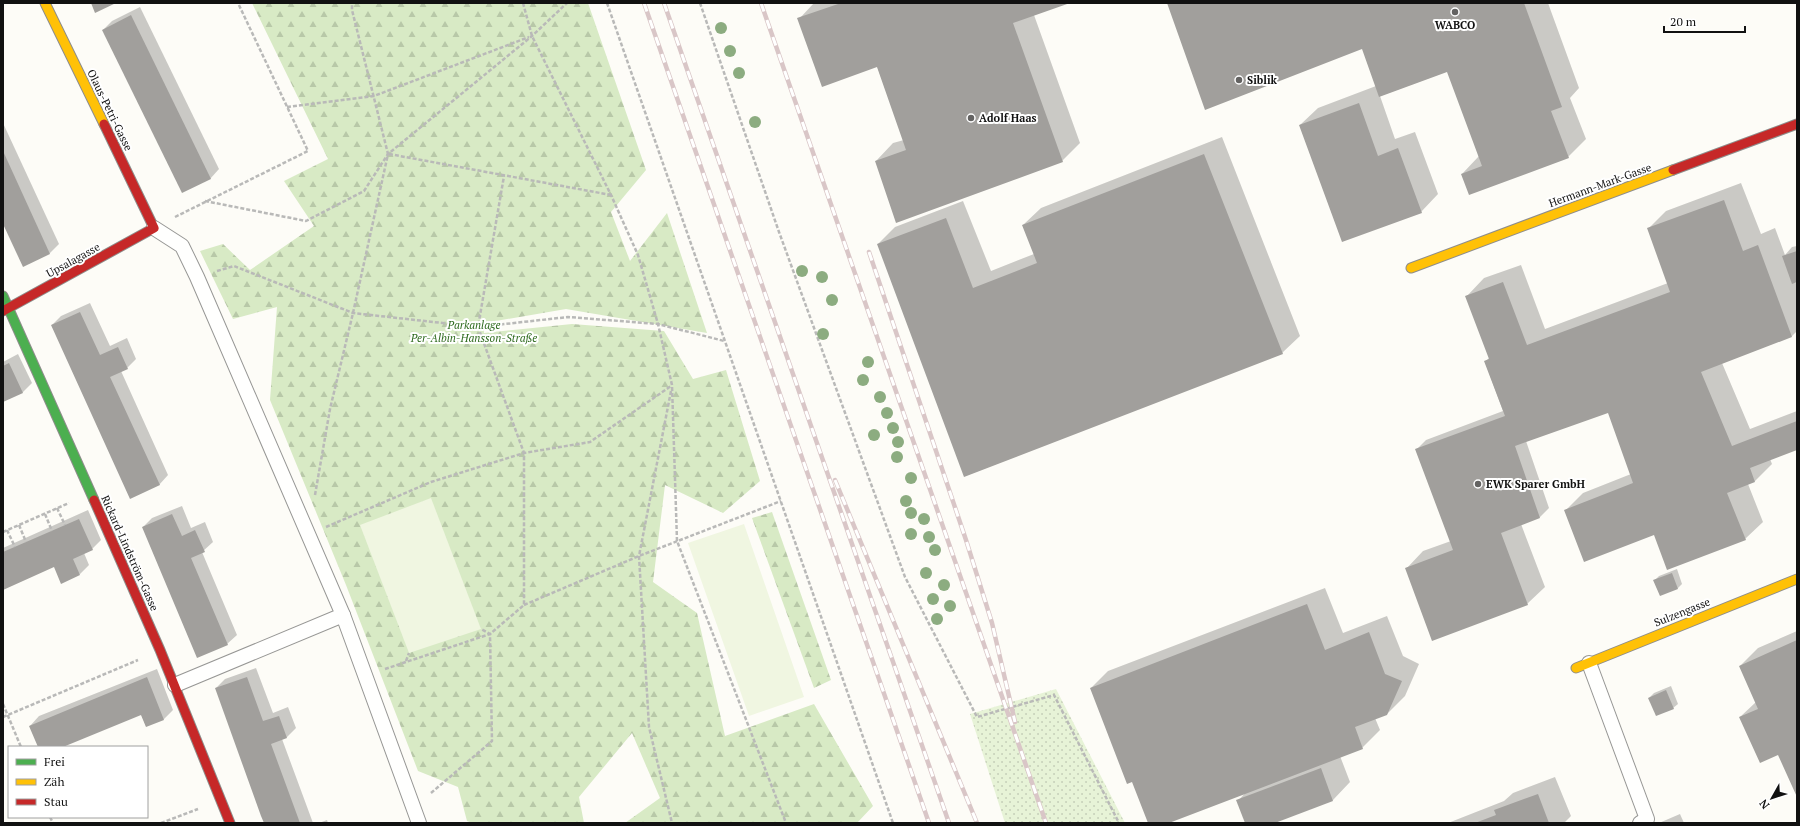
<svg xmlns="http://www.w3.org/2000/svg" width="1800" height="826" viewBox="0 0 1800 826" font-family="'PT Serif',serif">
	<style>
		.green { fill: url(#green-dots) }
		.forest { fill: url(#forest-firs) }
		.pitch { fill: #f0f6e1 }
		.shadow { fill: #0003 }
		.building { fill: #a19f9c }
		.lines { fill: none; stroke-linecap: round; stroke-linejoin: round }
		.lane-casing { stroke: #979795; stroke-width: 16 }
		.fast-casing { stroke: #8e8d8b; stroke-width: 11 }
		.slow-casing { stroke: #8e8d8b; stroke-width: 11 }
		.jam-casing { stroke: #8e8d8b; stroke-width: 11 }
		.path { stroke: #b9b9b8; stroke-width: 2.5; stroke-dasharray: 4 2; stroke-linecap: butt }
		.lane { stroke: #fffffe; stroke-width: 14 }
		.fast { stroke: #4caf50; stroke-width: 9 }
		.slow { stroke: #ffc107; stroke-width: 9 }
		.jam { stroke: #c62828; stroke-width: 9 }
		.rail-casing { stroke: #d9c6c7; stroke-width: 4.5 }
		.rail { stroke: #fff; stroke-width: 3; stroke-dasharray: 9; stroke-linecap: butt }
		.tree { fill: #8cac80 }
		.poi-dot { fill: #646362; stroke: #fff; stroke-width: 1.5 }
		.labels { text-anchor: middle; stroke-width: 4; stroke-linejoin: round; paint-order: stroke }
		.poi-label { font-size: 11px; font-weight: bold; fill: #111; stroke: #fff; text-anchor: start }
		.street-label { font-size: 11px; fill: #111; stroke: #fff }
		.park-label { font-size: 11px; font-style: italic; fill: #2f6b1f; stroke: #fff }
	</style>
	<defs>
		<pattern id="green-dots" width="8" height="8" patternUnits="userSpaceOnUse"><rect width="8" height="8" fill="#e7f3d7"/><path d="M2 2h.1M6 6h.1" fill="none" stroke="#c5cfb8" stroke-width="1.8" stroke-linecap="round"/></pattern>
		<pattern id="forest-firs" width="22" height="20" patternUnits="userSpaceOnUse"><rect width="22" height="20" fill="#d8eac5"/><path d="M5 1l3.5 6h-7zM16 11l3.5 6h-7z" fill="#b8c8a8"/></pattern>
	</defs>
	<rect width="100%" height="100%" fill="#fdfcf7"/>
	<polygon class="green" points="1056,689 1125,823 1005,823 970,714"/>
	<g class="forest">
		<polygon points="252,3 588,3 646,170 611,212 630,261 667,213 707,333 566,309 484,323 484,333 572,324 664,331 693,379 726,370 760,481 723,513 665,485 653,582 697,613 725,736 814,704 873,806 857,823 625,823 660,798 632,733 579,797 584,823 472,823 467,821 458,787 418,771 346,585 270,400 277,307 233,319 200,251 223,244 250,270 314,226 284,181 328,159"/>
		<polygon points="772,512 831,680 814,688 752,518"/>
	</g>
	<g class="pitch">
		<polygon points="431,498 481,629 409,653 360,525"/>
		<polygon points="744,524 804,697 749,716 688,543"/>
	</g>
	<g class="shadow">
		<polygon points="814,3 1067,3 1034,15 1080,143 1062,161 876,161 893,143 904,140 877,66 799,19"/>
		<polygon points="1168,3 1548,3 1579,88 1570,98 1586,139 1568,157 1462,174 1479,156 1448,71 1380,96 1395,139 1415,132 1438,194 1421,212 1300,125 1318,108 1376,86 1363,48"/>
		<polygon points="140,7 219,169 210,179 103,30 112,21"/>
		<polygon points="3,123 59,244 50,253 23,265 3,222"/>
		<polygon points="1222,137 1300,336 1282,353 965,476 878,244 895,227 963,201 991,271 1034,254 1023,225 1041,208"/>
		<polygon points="1741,183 1761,234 1775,228 1785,255 1792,247 1797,246 1797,281 1795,281 1797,286 1797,331 1792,336 1722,363 1750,429 1797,411 1797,449 1770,459 1772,464 1755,481 1748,484 1763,522 1745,539 1654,534 1566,510 1583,493 1631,474 1609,411 1526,441 1549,508 1540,517 1521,524 1545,587 1527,604 1406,569 1423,551 1451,541 1416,450 1426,440 1503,411 1485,362 1490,357 1467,296 1484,278 1521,265 1545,329 1668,283 1648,229 1666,211"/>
		<polygon points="90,303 110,346 127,338 136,359 127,368 121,371 168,475 159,485 52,325 61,316"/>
		<polygon points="18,354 32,383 23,392 3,401 3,362"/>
		<polygon points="182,506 191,528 205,522 213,542 202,552 237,635 227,644 143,527 152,518"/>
		<polygon points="88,510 101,540 92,549 84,553 89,565 80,574 54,566 3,588 3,548"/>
		<polygon points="1677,569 1682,584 1678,588 1660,595 1654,581 1659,576"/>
		<polygon points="1325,588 1343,633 1387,616 1403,656 1419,664 1405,696 1387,714 1375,718 1380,730 1362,748 1340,756 1350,782 1333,800 1272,823 1246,823 1238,801 1246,792 1166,823 1149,823 1133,781 1091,688 1108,671"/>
		<polygon points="1797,631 1797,795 1779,753 1740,717 1756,702 1740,666 1758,648"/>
		<polygon points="256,668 273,713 288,707 296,728 287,737 282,739 313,823 265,823 216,688 225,679"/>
		<polygon points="157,669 173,710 164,719 146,726 141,714 60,747 39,747 30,726 39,716"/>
		<polygon points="1671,686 1678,704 1673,708 1649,698 1654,693"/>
		<polygon points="1555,777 1571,816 1564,823 1448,823 1504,801 1513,793"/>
		<polygon points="1680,814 1684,823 1659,823"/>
		<polygon points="327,820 328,823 319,823"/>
	</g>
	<g class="building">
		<polygon points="91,3 116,3 95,13"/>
		<polygon points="841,3 1070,3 1013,23 1063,162 896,223 875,161 906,150 877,67 822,87 797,18"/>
		<polygon points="1167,3 1524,3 1562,107 1551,111 1569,158 1469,195 1461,174 1482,166 1447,72 1379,97 1362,49 1205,110"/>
		<polygon points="131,15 211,179 182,193 102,30"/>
		<polygon points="1359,103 1378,156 1398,148 1422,213 1342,242 1299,125"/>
		<polygon points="3,151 50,254 23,267 3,224"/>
		<polygon points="1204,154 1283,354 964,477 877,244 946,218 973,288 1037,263 1022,225"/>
		<polygon points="1724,200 1743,251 1758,245 1792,337 1701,372 1732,446 1797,421 1797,450 1750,468 1755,482 1727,493 1746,540 1667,570 1654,535 1584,562 1564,510 1633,483 1608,413 1515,446 1540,518 1501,533 1528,605 1432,641 1405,568 1453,550 1415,449 1505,416 1484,361 1489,359 1465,296 1503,282 1527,345 1670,292 1647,228"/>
		<polygon points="1797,251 1797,282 1792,284 1782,256"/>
		<polygon points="80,312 100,355 118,347 128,369 110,377 160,485 130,499 51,325"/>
		<polygon points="9,363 23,393 3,402 3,366"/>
		<polygon points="172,514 182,536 195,530 205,552 191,558 228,645 197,658 142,527"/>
		<polygon points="79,519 93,550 73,559 80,575 61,584 54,567 3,590 3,552"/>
		<polygon points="1672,573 1678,589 1660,596 1653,580"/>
		<polygon points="1307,604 1325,650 1369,632 1385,674 1402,681 1387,715 1355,727 1363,749 1169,823 1148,823 1132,782 1127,784 1090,688"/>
		<polygon points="1797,640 1797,797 1778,755 1760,763 1739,717 1758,709 1739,666"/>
		<polygon points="147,677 164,720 146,727 141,715 63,747 38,747 29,726"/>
		<polygon points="247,677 263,721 279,716 287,738 271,744 300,823 264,823 261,816 215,688"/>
		<polygon points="1666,690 1674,709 1656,716 1648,698"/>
		<polygon points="1321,768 1333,801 1275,823 1245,823 1236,800"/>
		<polygon points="1538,794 1549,823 1475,823 1496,815 1494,810"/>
	</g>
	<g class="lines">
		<g class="lane-casing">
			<g id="lane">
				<polyline points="154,228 182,246 197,277 343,615 419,823"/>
				<polyline points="1589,663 1647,819 1640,823"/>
				<polyline points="175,685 343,615"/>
			</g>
		</g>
		<g class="fast-casing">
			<polyline id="fast" points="3,296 94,500"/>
		</g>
		<g class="slow-casing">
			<g id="slow">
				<polyline points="45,3 104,124"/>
				<polyline points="1411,268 1673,170"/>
				<polyline points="1576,668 1797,579"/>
			</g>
		</g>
		<g class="jam-casing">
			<g id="jam">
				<polyline points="1673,170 1797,124"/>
				<polyline points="3,311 154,228 104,124"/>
				<polyline points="94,500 160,650 230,823"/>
			</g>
		</g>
		<g class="path">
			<polyline points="523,3 532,36 611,195 638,255 658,324 672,385 677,541 786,823"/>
			<polyline points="607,3 893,823"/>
			<polyline points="700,3 779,232 905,577 977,717 1054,695 1119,823"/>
			<polyline points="287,107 374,96 529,37"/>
			<polyline points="389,154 611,195"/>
			<polyline points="205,201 306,221 364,191 388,154 532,36 567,3"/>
			<polyline points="175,217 308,151 238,3"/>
			<polyline points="217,271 234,266 353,313 478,327 568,317 658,324 724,341"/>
			<polyline points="671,391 639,556 649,727 672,823"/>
			<polyline points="315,495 330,409 353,313 388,154 352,10 352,3"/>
			<polyline points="57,508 65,525"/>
			<polyline points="45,514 52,531"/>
			<polyline points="19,525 26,542"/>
			<polyline points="326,527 431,482 524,453 590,442 671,386"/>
			<polyline points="7,530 15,547"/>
			<polyline points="3,532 69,503"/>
			<polyline points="524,605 639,556 781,501"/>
			<polyline points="406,661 409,653"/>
			<polyline points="385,669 490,634 524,605 524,453 478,327 504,176"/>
			<polyline points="3,704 21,747"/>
			<polyline points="3,717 138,660"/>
			<polyline points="431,793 492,741 490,634 481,629"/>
			<polyline points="50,817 53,823"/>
			<polyline points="161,823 198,809"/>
		</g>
		<use href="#lane" class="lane"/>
		<use href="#fast" class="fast"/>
		<use href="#slow" class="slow"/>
		<use href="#jam" class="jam"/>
		<g class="rail-casing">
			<g id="rail">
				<polyline points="644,3 929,823"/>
				<polyline points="664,3 949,823"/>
				<polyline points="761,3 1046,823"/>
				<polyline points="869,252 966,540 992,623 1015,722"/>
				<polyline points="835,480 977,823"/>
			</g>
		</g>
		<use href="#rail" class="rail"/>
	</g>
	<g class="tree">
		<circle cx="721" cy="28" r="6"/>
		<circle cx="730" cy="51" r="6"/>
		<circle cx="739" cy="73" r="6"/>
		<circle cx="755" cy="122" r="6"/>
		<circle cx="802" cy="271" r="6"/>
		<circle cx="822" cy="277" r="6"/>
		<circle cx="832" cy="300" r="6"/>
		<circle cx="823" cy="334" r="6"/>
		<circle cx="868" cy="362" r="6"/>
		<circle cx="863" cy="380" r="6"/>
		<circle cx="880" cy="397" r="6"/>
		<circle cx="887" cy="413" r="6"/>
		<circle cx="893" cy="428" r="6"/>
		<circle cx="874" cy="435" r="6"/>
		<circle cx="898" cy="442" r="6"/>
		<circle cx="897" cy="457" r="6"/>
		<circle cx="911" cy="478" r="6"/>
		<circle cx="906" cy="501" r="6"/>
		<circle cx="911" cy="513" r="6"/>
		<circle cx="924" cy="519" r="6"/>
		<circle cx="911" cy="534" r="6"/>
		<circle cx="929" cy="537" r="6"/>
		<circle cx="935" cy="550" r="6"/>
		<circle cx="926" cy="573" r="6"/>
		<circle cx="944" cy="585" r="6"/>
		<circle cx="933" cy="599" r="6"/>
		<circle cx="950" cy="606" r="6"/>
		<circle cx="937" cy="619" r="6"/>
	</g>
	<g class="poi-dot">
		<circle cx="1455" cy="12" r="4"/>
		<circle cx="1239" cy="80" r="4"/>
		<circle cx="971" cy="118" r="4"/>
		<circle cx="1478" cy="484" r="4"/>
	</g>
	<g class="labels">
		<g class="poi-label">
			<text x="1455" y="29" text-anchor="middle">WABCO</text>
			<text x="1247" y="84">Siblik</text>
			<text x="979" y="122">Adolf Haas</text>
			<text x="1486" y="488">EWK Sparer GmbH</text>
		</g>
		<g class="street-label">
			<text transform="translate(110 110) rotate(64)" y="4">Olaus-Petri-Gasse</text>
			<text transform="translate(1600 185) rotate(-20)" y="4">Hermann-Mark-Gasse</text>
			<text transform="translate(73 260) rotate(-29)" y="4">Upsalagasse</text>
			<text transform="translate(130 553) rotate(66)" y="4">Rickard-Lindström-Gasse</text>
			<text transform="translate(1682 612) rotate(-22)" y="4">Sulzengasse</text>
		</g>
		<g class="park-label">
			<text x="474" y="329">Parkanlage<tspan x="474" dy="13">Per-Albin-Hansson-Straße</tspan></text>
		</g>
	</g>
	<rect width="1800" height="826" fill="none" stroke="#111111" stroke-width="8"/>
	<rect x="8" y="746" width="140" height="72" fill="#ffffff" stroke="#a0a0a0"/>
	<rect x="16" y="759" width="20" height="6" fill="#4caf50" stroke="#a0a0a0"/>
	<text x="44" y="766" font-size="12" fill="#111111">Frei</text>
	<rect x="16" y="779" width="20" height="6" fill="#ffc107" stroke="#a0a0a0"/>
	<text x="44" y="786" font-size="12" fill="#111111">Zäh</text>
	<rect x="16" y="799" width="20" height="6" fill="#c62828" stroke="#a0a0a0"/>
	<text x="44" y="806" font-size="12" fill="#111111">Stau</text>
	<g transform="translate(1772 798) rotate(231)" stroke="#ffffff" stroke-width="3" paint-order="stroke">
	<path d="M0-3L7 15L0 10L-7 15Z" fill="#111111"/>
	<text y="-6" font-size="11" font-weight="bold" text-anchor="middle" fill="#111111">N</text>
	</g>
	<path d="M1664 26v6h81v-6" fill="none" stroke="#111111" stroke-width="2"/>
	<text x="1670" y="26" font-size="12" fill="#111111" stroke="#ffffff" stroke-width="3" paint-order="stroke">20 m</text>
</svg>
